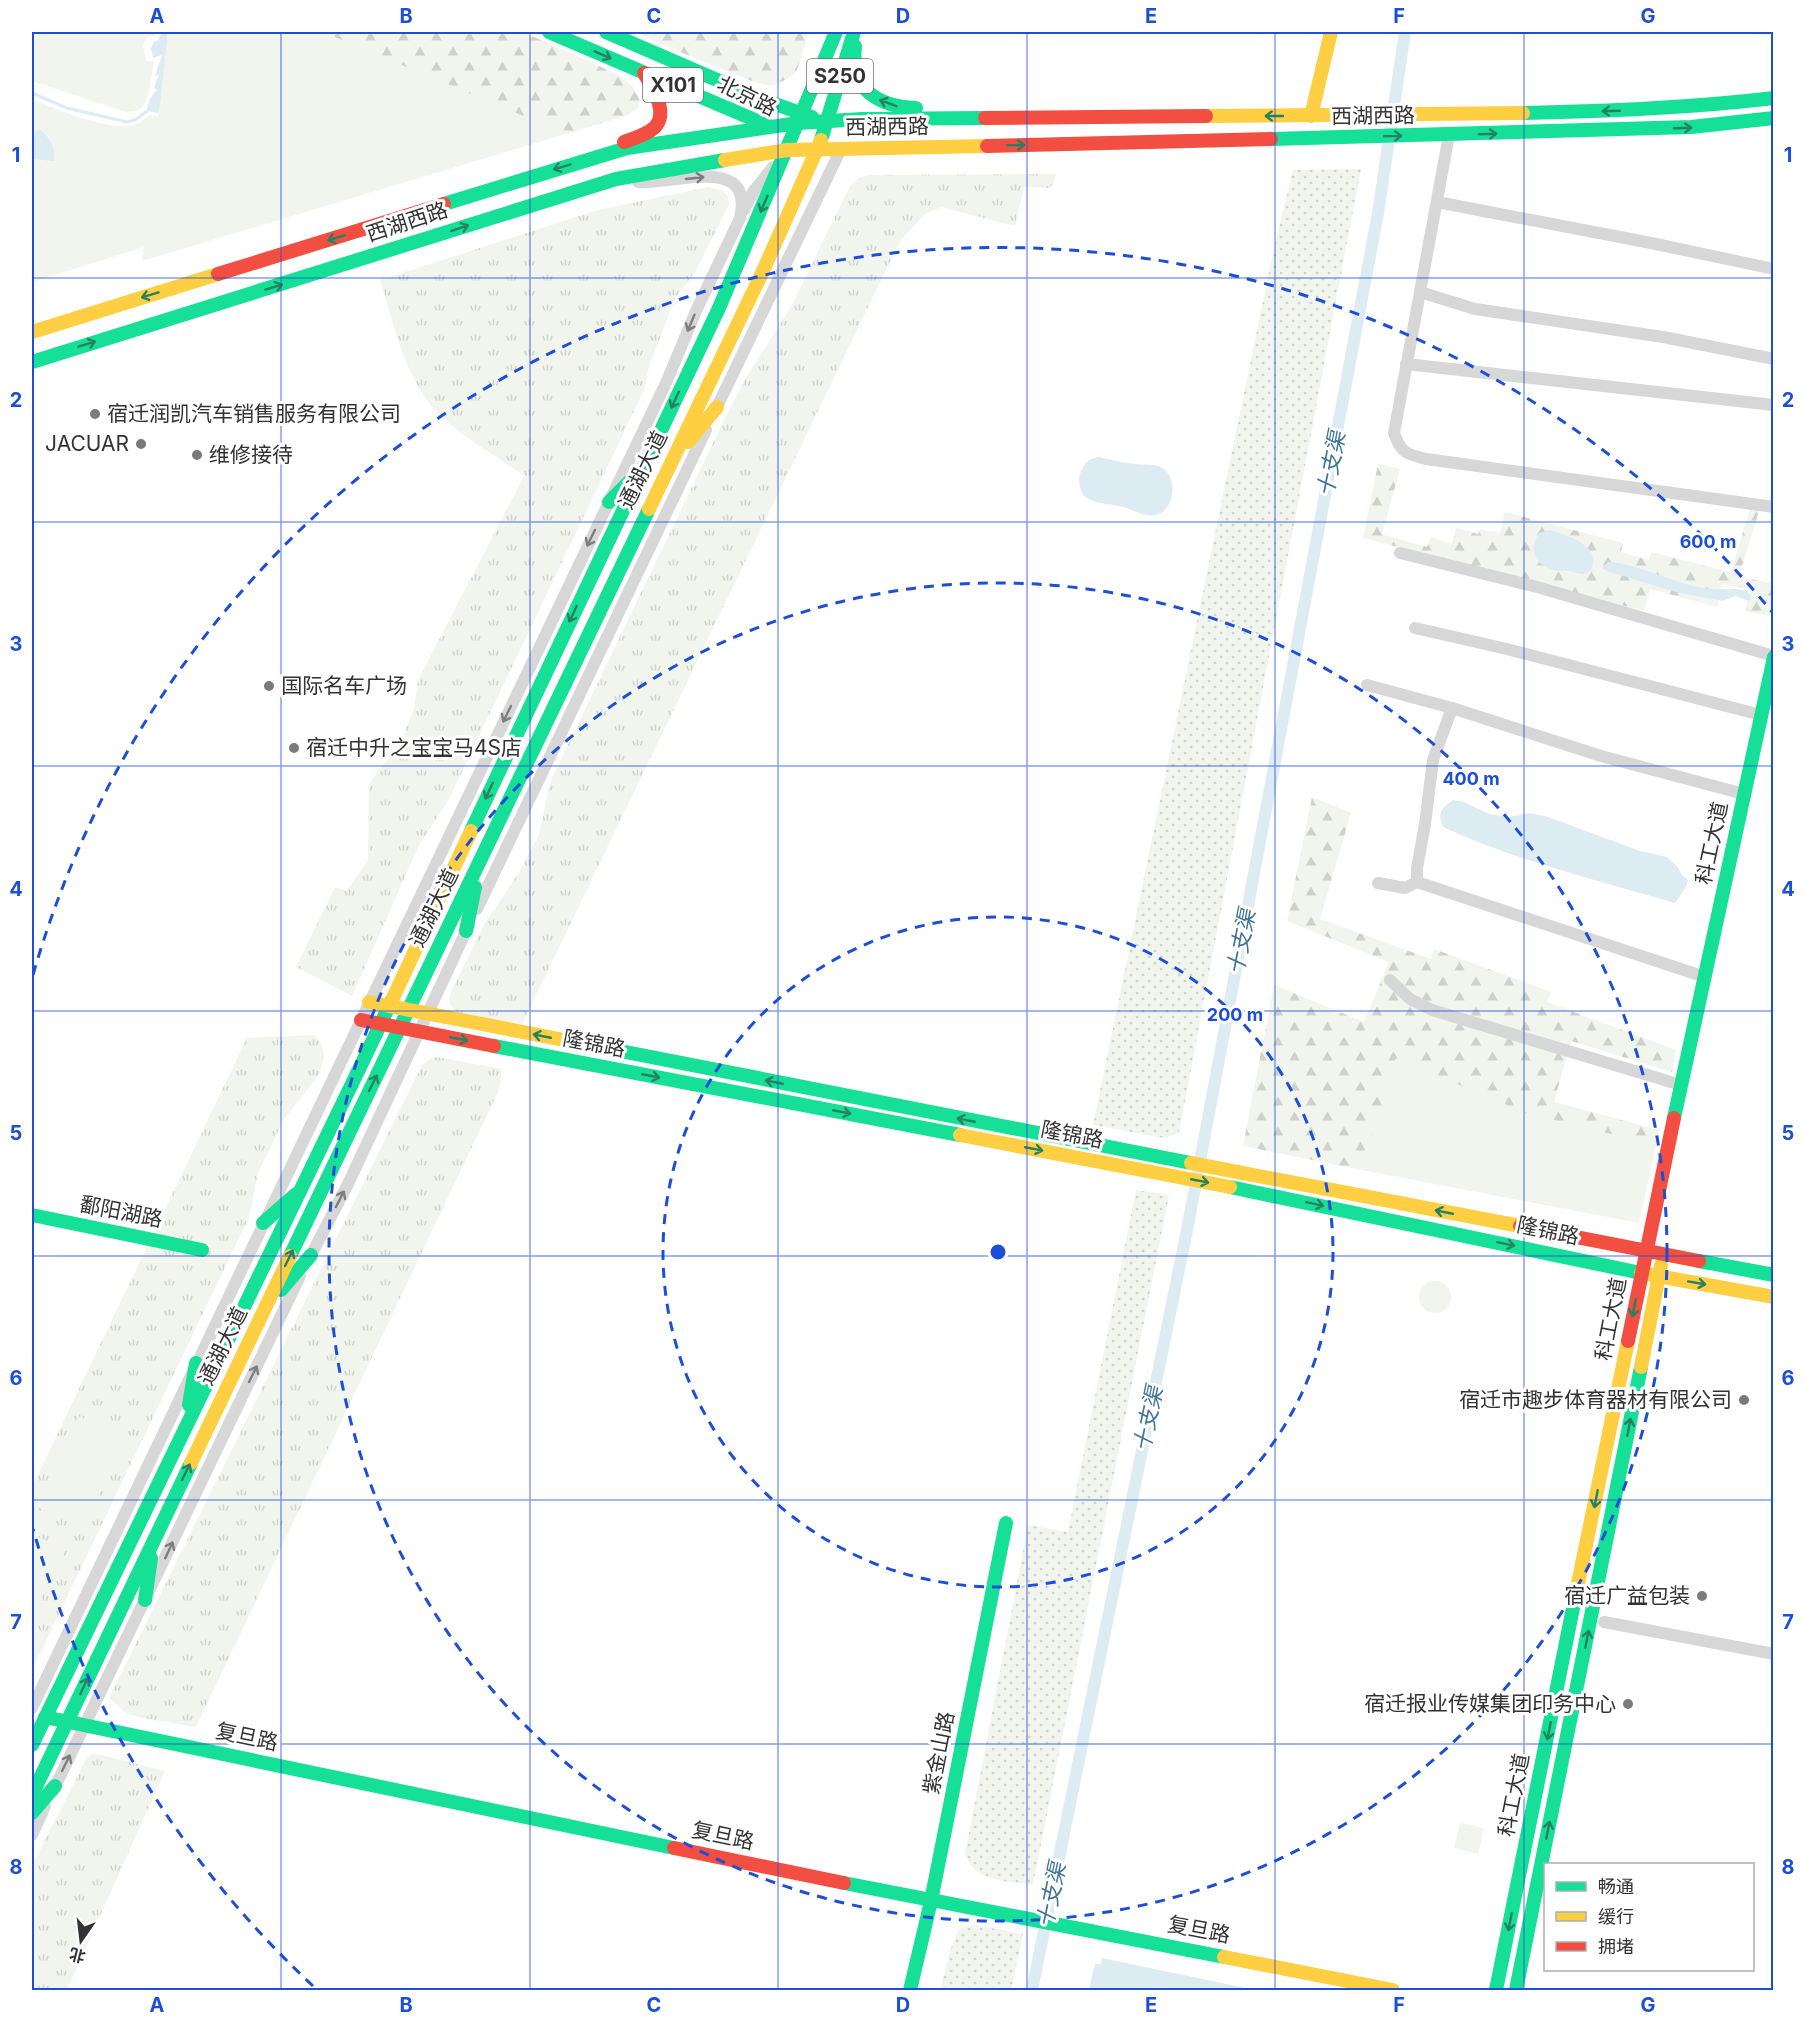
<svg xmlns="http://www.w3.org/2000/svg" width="1805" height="2022" viewBox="0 0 1805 2022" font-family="Inter,'Noto Sans SC',sans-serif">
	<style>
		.grass { fill: url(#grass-dots) }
		.forest { fill: url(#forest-firs) }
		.park { fill: url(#park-tufts) }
		.garden { fill: #f1f5ed }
		.water { fill: #ddebf3 }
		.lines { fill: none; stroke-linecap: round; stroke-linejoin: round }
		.stream { stroke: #ddebf3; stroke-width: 3 }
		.canal { stroke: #ddebf3; stroke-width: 12 }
		.street { stroke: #d7d7d7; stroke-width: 12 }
		.fast { stroke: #16e098; stroke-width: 14 }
		.slow { stroke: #ffcf43; stroke-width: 14 }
		.jam { stroke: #f24e42; stroke-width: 14 }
		.oneway { stroke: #268160 }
		.oneway2 { stroke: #7d7d7d }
		.grid { fill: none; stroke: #1d4ed8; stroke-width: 1.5; stroke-opacity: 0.55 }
		.ring { fill: none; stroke: #1d4ed8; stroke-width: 3; stroke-dasharray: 10 8 }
		.poi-dot { fill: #7a7a7a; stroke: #fff; stroke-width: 2 }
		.labels { text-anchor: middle; stroke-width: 6; stroke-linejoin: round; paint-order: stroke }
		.shield { fill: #fff; stroke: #707070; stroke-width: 1.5 }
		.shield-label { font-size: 20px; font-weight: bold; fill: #333 }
		.street-label { font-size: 21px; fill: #333; stroke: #fff }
		.poi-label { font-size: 21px; fill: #333; stroke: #fff; text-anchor: start }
		.water-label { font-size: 22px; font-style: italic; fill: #3f7597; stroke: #fff }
		.centre { fill: #1d4ed8; stroke: #fff; stroke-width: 3 }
		.ring-label { font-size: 18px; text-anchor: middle; font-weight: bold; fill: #1d4ed8; stroke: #fff; stroke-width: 6; stroke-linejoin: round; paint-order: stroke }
		.neatline { fill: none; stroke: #1d4ed8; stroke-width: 2 }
		.grid-label { font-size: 20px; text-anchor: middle; font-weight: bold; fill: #1d4ed8 }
	</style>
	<defs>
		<pattern id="grass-dots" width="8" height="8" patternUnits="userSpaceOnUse" patternTransform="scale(1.5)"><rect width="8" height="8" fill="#f1f5ed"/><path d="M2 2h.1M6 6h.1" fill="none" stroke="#cfd2cc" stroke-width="1.8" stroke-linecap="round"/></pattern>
		<pattern id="forest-firs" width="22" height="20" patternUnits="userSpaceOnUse" patternTransform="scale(1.5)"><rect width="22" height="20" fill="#f1f5ed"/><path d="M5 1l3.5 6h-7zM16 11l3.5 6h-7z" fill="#cfd2cc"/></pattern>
		<pattern id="park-tufts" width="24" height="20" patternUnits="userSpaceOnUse" patternTransform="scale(1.5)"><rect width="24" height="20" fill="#f1f5ed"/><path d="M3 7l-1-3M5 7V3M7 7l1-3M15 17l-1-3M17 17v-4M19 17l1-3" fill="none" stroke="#cfd2cc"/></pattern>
	</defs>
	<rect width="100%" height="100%" fill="#fff"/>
	<g class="grass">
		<polygon points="1361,169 1179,1133 1164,1138 1093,1125 1274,248 1293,170"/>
		<path d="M1136,1190L1169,1195L1033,1885C1007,1881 974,1882 965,1854L1028,1525L1068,1532Z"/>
		<polygon points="975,1925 1023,1934 1011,1990 940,1990 951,1948 959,1929"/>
	</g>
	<g class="forest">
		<polygon points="322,32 523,32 619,75 632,86 640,99 638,108 628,115 566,134"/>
		<polygon points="635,32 809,32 796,73 783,81 770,86 752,81 670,48"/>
		<polygon points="1378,464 1400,469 1382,534 1427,547 1431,537 1452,544 1456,528 1478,534 1480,529 1500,533 1505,512 1623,543 1621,552 1649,560 1651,552 1731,572 1750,508 1759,511 1739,576 1773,584 1773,596 1769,616 1745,611 1750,590 1723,584 1717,607 1650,589 1644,611 1363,538"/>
		<polygon points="1312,797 1351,813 1320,919 1431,959 1434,949 1551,992 1547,1002 1676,1050 1672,1072 1571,1041 1554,1102 1659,1130 1656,1145 1528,1114 1396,1059 1362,1170 1243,1146 1274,985 1364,1022 1389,962 1287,921"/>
	</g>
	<g class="park">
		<path d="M1056,174L1054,182L1050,188L1024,187L1015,226L941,207L925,214L900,241L522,1024L458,1013C449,1006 447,1001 452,990L485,923L518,874L539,835L549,787L552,778L728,412L748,374L791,307L850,186L859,178L869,175Z"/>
		<path d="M708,187L723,191L728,197L729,204L695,272L675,299L649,366L644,390L448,801L419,845L352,996L296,967L335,887L346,891L368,861L369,785L378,770L399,748L414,708L418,680L524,476C497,456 466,440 442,417C405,382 395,327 380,280L598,210Z"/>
		<polygon points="315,1035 322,1045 324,1057 319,1075 284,1119 258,1173 249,1217 32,1670 32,1487 247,1038"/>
		<polygon points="437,1057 502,1069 499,1090 196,1727 138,1717 126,1713 109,1698 422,1065 430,1059"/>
		<polygon points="92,1754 102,1755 165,1771 67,1990 32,1990 32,1866 86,1759"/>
	</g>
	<g class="garden">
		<path d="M32,32H153L155,35L147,38L143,45L146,61H154C151,74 151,100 140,109C137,112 130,111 126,112L32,81Z"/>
		<path d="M168,32H322L566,134L142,261L144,247L32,282V99C55,109 104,129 129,126C137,125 143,121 150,115L158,117Z"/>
		<polygon points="1396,1058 1528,1114 1656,1145 1639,1223 1362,1170"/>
		<circle cx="1435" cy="1297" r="16"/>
		<polygon points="78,1416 126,1438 83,1529 35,1506"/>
		<polygon points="32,1534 65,1550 37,1608 32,1605"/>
		<polygon points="1460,1823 1484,1828 1478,1854 1454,1848"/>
	</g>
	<g class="water">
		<path d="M162,32H168L159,113L147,111C147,102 151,96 157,90L154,88L159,74L155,76L162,55L153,58L151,48L154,42L158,40Z"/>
		<path d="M40,130C51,139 55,146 54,161L32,159V137L36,131Z"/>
		<path d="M1098,457C1110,459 1122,463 1134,464C1143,465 1154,464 1161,467C1178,476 1175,507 1159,514C1147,519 1134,510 1123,507C1109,503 1097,505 1084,496C1076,484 1078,470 1089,460Z"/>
		<path d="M1550,530C1569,536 1602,545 1591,571C1582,577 1578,572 1568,571C1564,570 1558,571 1554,570C1534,565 1529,549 1539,533Z"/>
		<path d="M1608,562C1639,564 1671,582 1702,588C1718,591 1733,587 1748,591L1750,597L1749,601L1735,596L1723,601L1675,592L1607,571L1602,568Z"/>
		<path d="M1453,800L1464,802L1489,814L1508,817L1530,813L1548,817L1640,851L1667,857L1677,866L1682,875L1688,880L1686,887L1675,903C1597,880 1517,861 1443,827C1437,812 1441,809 1453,800Z"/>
		<polygon points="1102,1958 1255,1990 1089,1990 1095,1964 1101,1964"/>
	</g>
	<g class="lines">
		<polyline class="stream" points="32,93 67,108 127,122 135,120 147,111"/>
		<polyline class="canal" points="1032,1990 1187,1230 1378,213 1405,32"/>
		<g class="street">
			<path d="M1449,135L1394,433C1401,453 1406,454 1426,459L1774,507"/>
			<polyline points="1437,202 1646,242 1774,269"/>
			<polyline points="744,210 753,192 773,167"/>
			<polyline points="1420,292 1475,309 1663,337 1774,359"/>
			<polyline points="1406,364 1774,405"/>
			<polyline points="715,411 841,149"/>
			<polyline points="1400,553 1537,587 1774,656"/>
			<polyline points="1415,628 1507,649 1761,715"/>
			<polyline points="1367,685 1452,708 1601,756 1744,794"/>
			<polyline points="1417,882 1417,868 1425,824 1433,760 1452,708"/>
			<polyline points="1378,883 1405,888 1417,882 1705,977"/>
			<polyline points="477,909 706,430"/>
			<polyline points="1390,980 1410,999 1432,1010 1681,1085"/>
			<polyline points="308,1261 347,1186 469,925"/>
			<polyline points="1604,1622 1774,1654"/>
			<path d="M32,1708L666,383L696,311L740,218C755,153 673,185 638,182"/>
			<polyline points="53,1791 300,1276"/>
			<polyline points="32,1835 45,1806"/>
		</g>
		<g class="fast">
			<polyline points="549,32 769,126"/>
			<polyline points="606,32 761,99 812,117"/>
			<path d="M855,46C850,89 876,106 916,108"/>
			<path d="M1523,113C1607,111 1690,108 1774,98"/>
			<polyline points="1271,139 1691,127 1774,118"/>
			<polyline points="821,140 854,32"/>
			<polyline points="444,204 627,148 798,123 862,119 985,118"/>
			<polyline points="32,362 616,179 725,160"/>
			<polyline points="609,502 632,479"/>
			<polyline points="471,831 719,308 836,32"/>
			<polyline points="466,931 475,887"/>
			<polyline points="494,1046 960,1135"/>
			<polyline points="595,1046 1191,1163"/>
			<polyline points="1674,1118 1774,657"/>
			<polyline points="1230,1187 1641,1273"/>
			<polyline points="32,1215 202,1250"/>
			<polyline points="263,1223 296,1194"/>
			<polyline points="290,1256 649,509"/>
			<polyline points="1699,1261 1774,1275"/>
			<polyline points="281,1290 311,1255"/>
			<polyline points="189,1405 196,1363"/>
			<polyline points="145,1600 151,1558"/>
			<polyline points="45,1717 674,1848"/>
			<path d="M32,1745C152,1496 274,1249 392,1000"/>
			<polyline points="32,1795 191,1463"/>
			<polyline points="32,1813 55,1786"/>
			<polyline points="844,1883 1224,1957"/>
			<polyline points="910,1990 931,1901 1006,1523"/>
			<polyline points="1496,1990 1575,1598"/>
			<polyline points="1516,1990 1641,1367"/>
		</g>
		<g class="slow">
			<polyline points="1206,116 1523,113"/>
			<polyline points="1311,116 1331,32"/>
			<polyline points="725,160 787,150 987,146"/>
			<polyline points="32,332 218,274"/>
			<polyline points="688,442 717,407"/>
			<polyline points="649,509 763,271 821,140"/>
			<polyline points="392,1000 471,831"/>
			<polyline points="369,1002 595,1046"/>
			<polyline points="960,1135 1230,1187"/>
			<polyline points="1191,1163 1520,1226"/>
			<polyline points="1641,1273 1774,1297"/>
			<polyline points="1641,1367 1661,1265"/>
			<polyline points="191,1463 290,1256"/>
			<polyline points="1575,1598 1628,1341"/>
			<polyline points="1224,1957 1393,1990"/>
		</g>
		<g class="jam">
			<polyline points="985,118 1206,116"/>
			<path d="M624,142C634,138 647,135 655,127C669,112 652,87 644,73"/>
			<polyline points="987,146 1271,139"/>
			<polyline points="218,274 444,204"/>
			<polyline points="361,1020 494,1046"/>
			<polyline points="1520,1226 1699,1261"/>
			<polyline points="1628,1341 1674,1118"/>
			<polyline points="674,1848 844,1883"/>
		</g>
	</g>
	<defs><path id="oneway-shaft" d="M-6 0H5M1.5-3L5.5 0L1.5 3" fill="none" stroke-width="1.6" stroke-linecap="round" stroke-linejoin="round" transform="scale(1.5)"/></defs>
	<g class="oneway">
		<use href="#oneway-shaft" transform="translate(603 55) rotate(24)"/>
		<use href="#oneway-shaft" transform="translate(888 103) rotate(-159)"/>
		<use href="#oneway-shaft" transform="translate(1611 111) rotate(178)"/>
		<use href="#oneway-shaft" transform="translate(1274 116) rotate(180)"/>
		<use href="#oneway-shaft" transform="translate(1683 128) rotate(-2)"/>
		<use href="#oneway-shaft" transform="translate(1488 134) rotate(-2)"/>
		<use href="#oneway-shaft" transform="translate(1393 136) rotate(-1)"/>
		<use href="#oneway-shaft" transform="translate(1016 145) rotate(-1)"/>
		<use href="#oneway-shaft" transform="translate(562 167) rotate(163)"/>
		<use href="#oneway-shaft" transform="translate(764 204) rotate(113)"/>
		<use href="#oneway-shaft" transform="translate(460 228) rotate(-18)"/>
		<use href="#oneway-shaft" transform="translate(336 238) rotate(163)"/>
		<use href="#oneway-shaft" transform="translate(274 287) rotate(-17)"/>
		<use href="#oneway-shaft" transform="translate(150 295) rotate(163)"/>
		<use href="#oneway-shaft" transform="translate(87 344) rotate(-17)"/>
		<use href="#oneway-shaft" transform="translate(675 400) rotate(115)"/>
		<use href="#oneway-shaft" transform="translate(573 614) rotate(115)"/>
		<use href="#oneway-shaft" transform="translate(489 791) rotate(115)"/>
		<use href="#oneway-shaft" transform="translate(542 1036) rotate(-169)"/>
		<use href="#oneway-shaft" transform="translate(459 1039) rotate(11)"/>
		<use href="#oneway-shaft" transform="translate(651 1076) rotate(11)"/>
		<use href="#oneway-shaft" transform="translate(774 1082) rotate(-169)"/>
		<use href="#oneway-shaft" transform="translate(373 1083) rotate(-64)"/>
		<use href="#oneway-shaft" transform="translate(842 1112) rotate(11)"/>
		<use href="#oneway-shaft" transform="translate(966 1120) rotate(-169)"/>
		<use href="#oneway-shaft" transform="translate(1034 1149) rotate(11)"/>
		<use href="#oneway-shaft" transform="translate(1200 1181) rotate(11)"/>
		<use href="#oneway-shaft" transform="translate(1315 1204) rotate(12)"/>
		<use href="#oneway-shaft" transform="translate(1444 1212) rotate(-169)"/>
		<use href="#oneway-shaft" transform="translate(1506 1244) rotate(12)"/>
		<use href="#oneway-shaft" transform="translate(289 1258) rotate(-64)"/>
		<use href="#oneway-shaft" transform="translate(1697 1283) rotate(10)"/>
		<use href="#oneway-shaft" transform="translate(1634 1308) rotate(101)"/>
		<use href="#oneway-shaft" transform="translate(1629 1427) rotate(-79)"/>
		<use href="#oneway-shaft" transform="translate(186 1472) rotate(-64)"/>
		<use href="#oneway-shaft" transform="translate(1596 1499) rotate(101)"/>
		<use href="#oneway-shaft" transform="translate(1587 1639) rotate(-79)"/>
		<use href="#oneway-shaft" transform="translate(84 1686) rotate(-65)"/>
		<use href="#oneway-shaft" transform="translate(1549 1731) rotate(101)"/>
		<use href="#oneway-shaft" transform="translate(1548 1830) rotate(-79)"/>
		<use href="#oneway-shaft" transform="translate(1510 1922) rotate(101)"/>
	</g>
	<g class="oneway2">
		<use href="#oneway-shaft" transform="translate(695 178) rotate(-6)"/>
		<use href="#oneway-shaft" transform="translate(691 323) rotate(113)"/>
		<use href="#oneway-shaft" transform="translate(591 538) rotate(116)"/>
		<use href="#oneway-shaft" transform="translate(507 714) rotate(116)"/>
		<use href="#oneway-shaft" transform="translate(340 1199) rotate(-63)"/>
		<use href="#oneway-shaft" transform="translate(253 1374) rotate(-64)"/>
		<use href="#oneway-shaft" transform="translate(169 1550) rotate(-65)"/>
		<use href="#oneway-shaft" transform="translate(66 1763) rotate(-64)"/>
	</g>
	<path class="grid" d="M281,32V1990M530,32V1990M778,32V1990M1027,32V1990M1275,32V1990M1524,32V1990M32,278H1774M32,522H1774M32,766H1774M32,1011H1774M32,1256H1774M32,1500H1774M32,1744H1774"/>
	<g class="ring">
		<circle cx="998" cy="1252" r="335"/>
		<circle cx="998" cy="1252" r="669"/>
		<path d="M313 1986A1004 1004 0 0 1 33 1529M33 975A1004 1004 0 0 1 1773 613"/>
	</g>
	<g class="poi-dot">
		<circle cx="95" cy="414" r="6"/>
		<circle cx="141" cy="444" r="6"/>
		<circle cx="197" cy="455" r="6"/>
		<circle cx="269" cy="686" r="6"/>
		<circle cx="294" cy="748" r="6"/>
		<circle cx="1744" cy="1400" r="6"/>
		<circle cx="1702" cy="1596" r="6"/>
		<circle cx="1628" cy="1704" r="6"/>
	</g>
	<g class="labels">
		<g class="shield">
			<rect x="807" y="59" width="66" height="34" rx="4.5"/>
			<rect x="643" y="68" width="60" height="34" rx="4.5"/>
		</g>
		<g class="shield-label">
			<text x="840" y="83">S250</text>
			<text x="673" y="92">X101</text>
		</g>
		<g class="street-label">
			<text transform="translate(747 96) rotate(26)" y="7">北京路</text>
			<text transform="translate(1373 116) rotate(-1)" y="7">西湖西路</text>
			<text transform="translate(887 127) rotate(-1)" y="7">西湖西路</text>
			<text transform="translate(407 222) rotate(-18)" y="7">西湖西路</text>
			<text transform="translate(643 470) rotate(-64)" y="7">通湖大道</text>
			<text transform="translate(1712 843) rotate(-78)" y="7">科工大道</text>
			<text transform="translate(434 908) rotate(-64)" y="7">通湖大道</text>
			<text transform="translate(594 1044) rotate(11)" y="7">隆锦路</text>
			<text transform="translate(1072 1135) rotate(11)" y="7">隆锦路</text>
			<text transform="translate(121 1212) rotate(11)" y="7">鄱阳湖路</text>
			<text transform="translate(1548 1231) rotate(12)" y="7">隆锦路</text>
			<text transform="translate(1611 1319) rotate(-79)" y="7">科工大道</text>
			<text transform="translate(223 1346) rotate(-64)" y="7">通湖大道</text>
			<text transform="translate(247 1737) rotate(12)" y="7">复旦路</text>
			<text transform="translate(939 1753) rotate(-79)" y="7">紫金山路</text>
			<text transform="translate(1514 1795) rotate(-79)" y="7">科工大道</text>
			<text transform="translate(723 1836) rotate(12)" y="7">复旦路</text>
			<text transform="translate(1199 1930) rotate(11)" y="7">复旦路</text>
		</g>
		<g class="poi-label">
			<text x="107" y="421">宿迁润凯汽车销售服务有限公司</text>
			<text x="129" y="451" text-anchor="end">JACUAR</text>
			<text x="209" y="462">维修接待</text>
			<text x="281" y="693">国际名车广场</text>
			<text x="306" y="755">宿迁中升之宝宝马4S店</text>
			<text x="1732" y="1407" text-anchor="end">宿迁市趣步体育器材有限公司</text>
			<text x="1690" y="1603" text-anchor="end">宿迁广益包装</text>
			<text x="1616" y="1711" text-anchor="end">宿迁报业传媒集团印务中心</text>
		</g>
		<g class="water-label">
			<text transform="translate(1331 464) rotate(-79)" y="8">十支渠</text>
			<text transform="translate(1241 942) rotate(-79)" y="8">十支渠</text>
			<text transform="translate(1148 1419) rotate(-78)" y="8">十支渠</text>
			<text transform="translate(1051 1895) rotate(-78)" y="8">十支渠</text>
		</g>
	</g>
	<circle cx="998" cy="1252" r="9" class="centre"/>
	<g class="ring-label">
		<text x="1708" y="548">600 m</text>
		<text x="1471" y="785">400 m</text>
		<text x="1235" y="1021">200 m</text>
	</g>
	<rect width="1805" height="2022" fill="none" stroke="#ffffff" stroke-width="66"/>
	<rect x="1544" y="1863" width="210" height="108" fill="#ffffff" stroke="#adadad" stroke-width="1.5"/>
	<rect x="1556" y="1882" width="30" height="9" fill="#16e098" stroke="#adadad" stroke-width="1.5"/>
	<text x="1598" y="1893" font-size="18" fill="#333333">畅通</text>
	<rect x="1556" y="1912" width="30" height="9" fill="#ffcf43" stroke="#adadad" stroke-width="1.5"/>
	<text x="1598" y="1923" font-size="18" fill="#333333">缓行</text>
	<rect x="1556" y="1942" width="30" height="9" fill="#f24e42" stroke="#adadad" stroke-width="1.5"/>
	<text x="1598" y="1953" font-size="18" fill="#333333">拥堵</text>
	<g transform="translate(81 1941) rotate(194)" stroke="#ffffff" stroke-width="4.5" paint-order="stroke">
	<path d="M0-4.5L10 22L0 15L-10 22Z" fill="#333333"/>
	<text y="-9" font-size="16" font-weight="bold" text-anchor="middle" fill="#333333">北</text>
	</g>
	<rect x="33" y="33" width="1739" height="1956" class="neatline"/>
	<g class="grid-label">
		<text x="157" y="23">A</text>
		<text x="406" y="23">B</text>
		<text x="654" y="23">C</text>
		<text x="903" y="23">D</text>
		<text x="1151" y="23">E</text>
		<text x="1399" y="23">F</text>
		<text x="1648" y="23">G</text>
		<text x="16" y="162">1</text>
		<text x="1788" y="162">1</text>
		<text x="16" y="407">2</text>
		<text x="1788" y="407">2</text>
		<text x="16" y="651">3</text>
		<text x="1788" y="651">3</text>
		<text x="16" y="896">4</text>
		<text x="1788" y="896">4</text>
		<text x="16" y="1140">5</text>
		<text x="1788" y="1140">5</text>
		<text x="16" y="1385">6</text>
		<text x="1788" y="1385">6</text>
		<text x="16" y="1629">7</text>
		<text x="1788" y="1629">7</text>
		<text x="16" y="1874">8</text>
		<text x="1788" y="1874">8</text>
		<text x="157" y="2012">A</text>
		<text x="406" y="2012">B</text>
		<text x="654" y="2012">C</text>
		<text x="903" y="2012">D</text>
		<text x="1151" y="2012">E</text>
		<text x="1399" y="2012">F</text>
		<text x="1648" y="2012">G</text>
	</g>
</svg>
